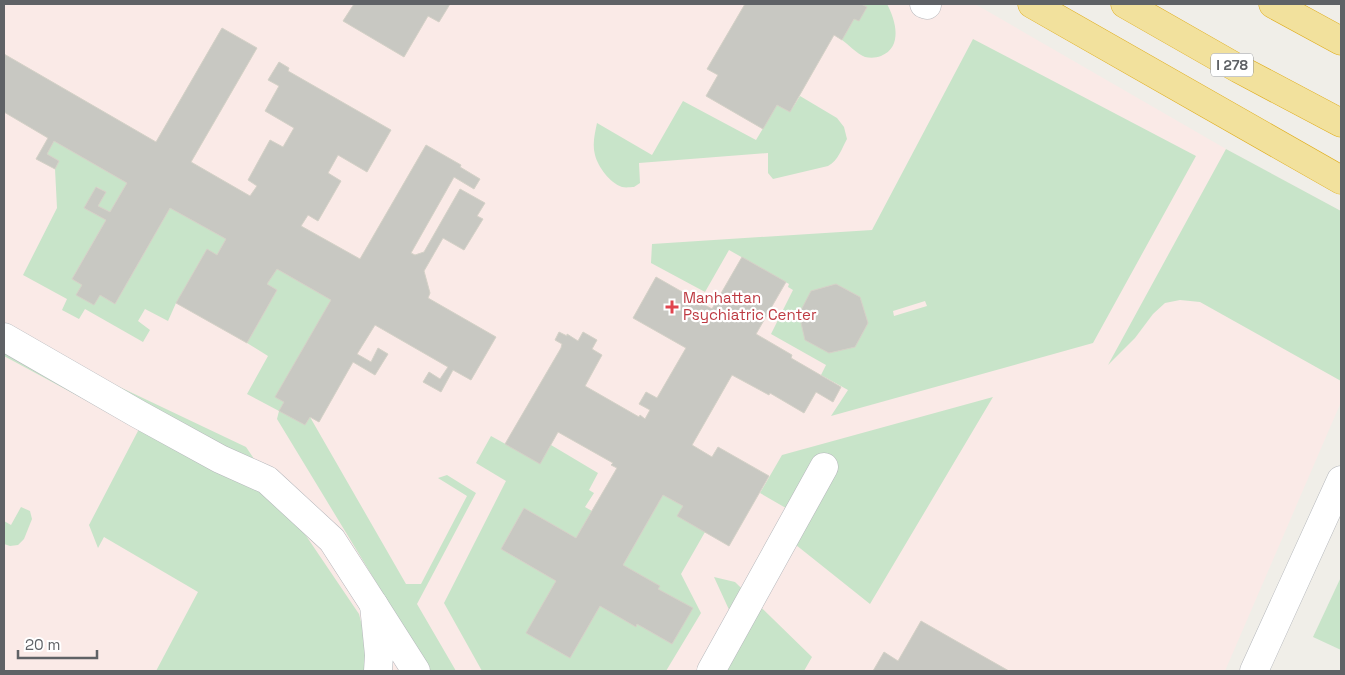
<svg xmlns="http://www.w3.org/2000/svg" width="1345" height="675" viewBox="0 0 1345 675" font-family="'Space Grotesk',sans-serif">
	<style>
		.medical { fill: #faeae7 }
		.green { fill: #c8e4c9; fill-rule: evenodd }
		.building { fill: #c8c8c2; stroke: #d4d1c7 }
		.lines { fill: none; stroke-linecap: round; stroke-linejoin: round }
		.minor-casing { stroke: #b5b7bb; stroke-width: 29 }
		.highway-casing { stroke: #dfac19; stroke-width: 29 }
		.minor { stroke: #fff; stroke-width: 28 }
		.highway { stroke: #f2e19d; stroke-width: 28 }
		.health-dot { fill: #e0444e; stroke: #fff; stroke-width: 2 }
		.labels { text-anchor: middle; stroke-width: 4.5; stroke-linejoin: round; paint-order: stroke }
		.shield { fill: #fff; stroke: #8f9194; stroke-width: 1 }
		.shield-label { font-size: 14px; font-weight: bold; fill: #5f6266 }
		.health-label { font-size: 15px; fill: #be3a42; stroke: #fff; text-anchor: start }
	</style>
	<rect width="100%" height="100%" fill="#f0eee8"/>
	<polygon class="medical" points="4,4 975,4 1226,149 1341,211 1341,402 1225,671 4,671"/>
	<g class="green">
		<path d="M861,4H887C896,21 903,47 881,56C876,58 870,58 865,57C857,54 849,45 842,40L854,19L866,7Z"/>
		<path d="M973,39L1196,156L1093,343L831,416L848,390L821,375L826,365L771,334L793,290L788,287L789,284L729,250L705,292L651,263L652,244L872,230ZM836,284L860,297L868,323L855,347L829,353L811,291ZM925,301L927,306L894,316L893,311Z"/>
		<path d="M800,96L837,118L844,127L847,139C842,148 838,161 828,166L773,179L768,173V153L639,163L640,183L634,187C631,187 626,188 622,187C610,183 598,167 595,155C592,144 595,133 597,123L652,155L683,101L756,140L777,105L790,112Z"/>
		<polygon points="54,141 127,183 110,212 98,206 106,192 97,187 84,208 106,220 72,279 82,285 77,294 100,295 115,304 170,208 226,239 217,255 176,303 168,321 145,309 138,321 150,330 143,342 85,309 79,319 62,310 67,299 23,275 57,208 55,169 59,161 47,154"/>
		<polygon points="1226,149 1341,211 1341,381 1200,302 1180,300 1165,303 1153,314 1135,338 1108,365"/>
		<polygon points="277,269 331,300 280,411 305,425 310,417 406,584 421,584 467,496 438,478 447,475 476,493 417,604 456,671 430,671 277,419 279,411 247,394 268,356 247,343 277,290 267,284"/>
		<polygon points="4,332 246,447 359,614 366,641 366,671 156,671 198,592 104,537 98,548 89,525 139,429 4,356"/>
		<polygon points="993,397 870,604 791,541 803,518 760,493 782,455"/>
		<polygon points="491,436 540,463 551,445 598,473 589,490 594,493 585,507 592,511 576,538 524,508 501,549 556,581 527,633 570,658 600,606 636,627 637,624 672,644 692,608 658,589 659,586 623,565 663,495 683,506 678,516 705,532 681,574 701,613 666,671 482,671 444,603 506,481 476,463"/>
		<polygon points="21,507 30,511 32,519 24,539 18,545 10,546 4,544 4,521 11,525"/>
		<polygon points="714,577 735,582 812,657 804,671 697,671 731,614"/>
		<polygon points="1341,577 1341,650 1313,637"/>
	</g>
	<g class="building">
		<polygon points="354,4 450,4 439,22 428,16 404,57 343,21"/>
		<polygon points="745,4 861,4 867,7 859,21 854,19 842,40 834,35 790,112 777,105 763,129 706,96 718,75 707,69"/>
		<polygon points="222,28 257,48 191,162 250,196 257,186 248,180 270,140 283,147 294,128 265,111 279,86 268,80 279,62 289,68 288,71 391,130 367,172 338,155 328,173 341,181 318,221 308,215 301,226 360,259 426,145 461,165 460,167 480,179 474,189 454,177 411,253 415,255 424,252 460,189 485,203 477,216 483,219 464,250 443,238 424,271 430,293 428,298 496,337 471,380 453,370 441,392 423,382 429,372 440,379 448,367 375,325 357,354 371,362 378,348 388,354 375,375 353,362 319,422 310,417 305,425 279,411 284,402 275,397 331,300 277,269 267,284 277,290 247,343 176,303 207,249 217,255 226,239 170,208 115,304 100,295 94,305 76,295 82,285 72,279 106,220 84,208 96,187 106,192 98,206 110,212 127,183 54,141 47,154 59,161 55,169 36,159 48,138 4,112 4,54 156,142"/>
		<polygon points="742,257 786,282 756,334 792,355 791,358 841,387 833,402 816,392 804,413 770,393 769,395 732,375 692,445 712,457 718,447 769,476 729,546 677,516 683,506 663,495 623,565 660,586 658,589 693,608 672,644 637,624 636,627 600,606 570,658 526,633 556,581 501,549 524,508 576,538 617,468 611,465 613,463 558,432 540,464 505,444 561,348 562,344 555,340 559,332 567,336 567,334 578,341 583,332 597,340 592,349 602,355 585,386 639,417 640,415 645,419 650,410 639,404 646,392 657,398 686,348 633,318 656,277 712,309"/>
		<polygon points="836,284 860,297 868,323 855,347 829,353 805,340 799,314 811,291"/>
		<polygon points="921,621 956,641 1009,671 873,671 884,652 898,661"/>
	</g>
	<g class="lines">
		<g class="minor-casing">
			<g id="minor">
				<polyline points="924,4 927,5"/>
				<polyline points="4,337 138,414 220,459 267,480 332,540 374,605"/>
				<polyline points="378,671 379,655 374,605 416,671"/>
				<polyline points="711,671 824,467"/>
				<polyline points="1254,671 1341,480"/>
			</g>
		</g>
		<g class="highway-casing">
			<g id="highway">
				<polyline points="1032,4 1341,180"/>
				<polyline points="1125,4 1239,69 1341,123"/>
				<polyline points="1273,4 1341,41"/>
			</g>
		</g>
		<use href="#minor" class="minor"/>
		<use href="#highway" class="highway"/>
	</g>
	<path class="health-dot" d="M669.5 299.5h5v5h5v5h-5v5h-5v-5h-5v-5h5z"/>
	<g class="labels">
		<rect class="shield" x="1211" y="53.5" width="42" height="23" rx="4"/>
		<g class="shield-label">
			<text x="1232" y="70">I 278</text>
		</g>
		<g class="health-label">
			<text x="683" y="303">Manhattan<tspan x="683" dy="17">Psychiatric Center</tspan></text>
		</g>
	</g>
	<rect width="1345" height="675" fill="none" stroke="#5f6266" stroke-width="10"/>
	<path d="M18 650v8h79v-8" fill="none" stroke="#5f6266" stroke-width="2.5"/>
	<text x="25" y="650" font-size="15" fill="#5f6266" stroke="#ffffff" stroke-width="4" paint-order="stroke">20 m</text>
</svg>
